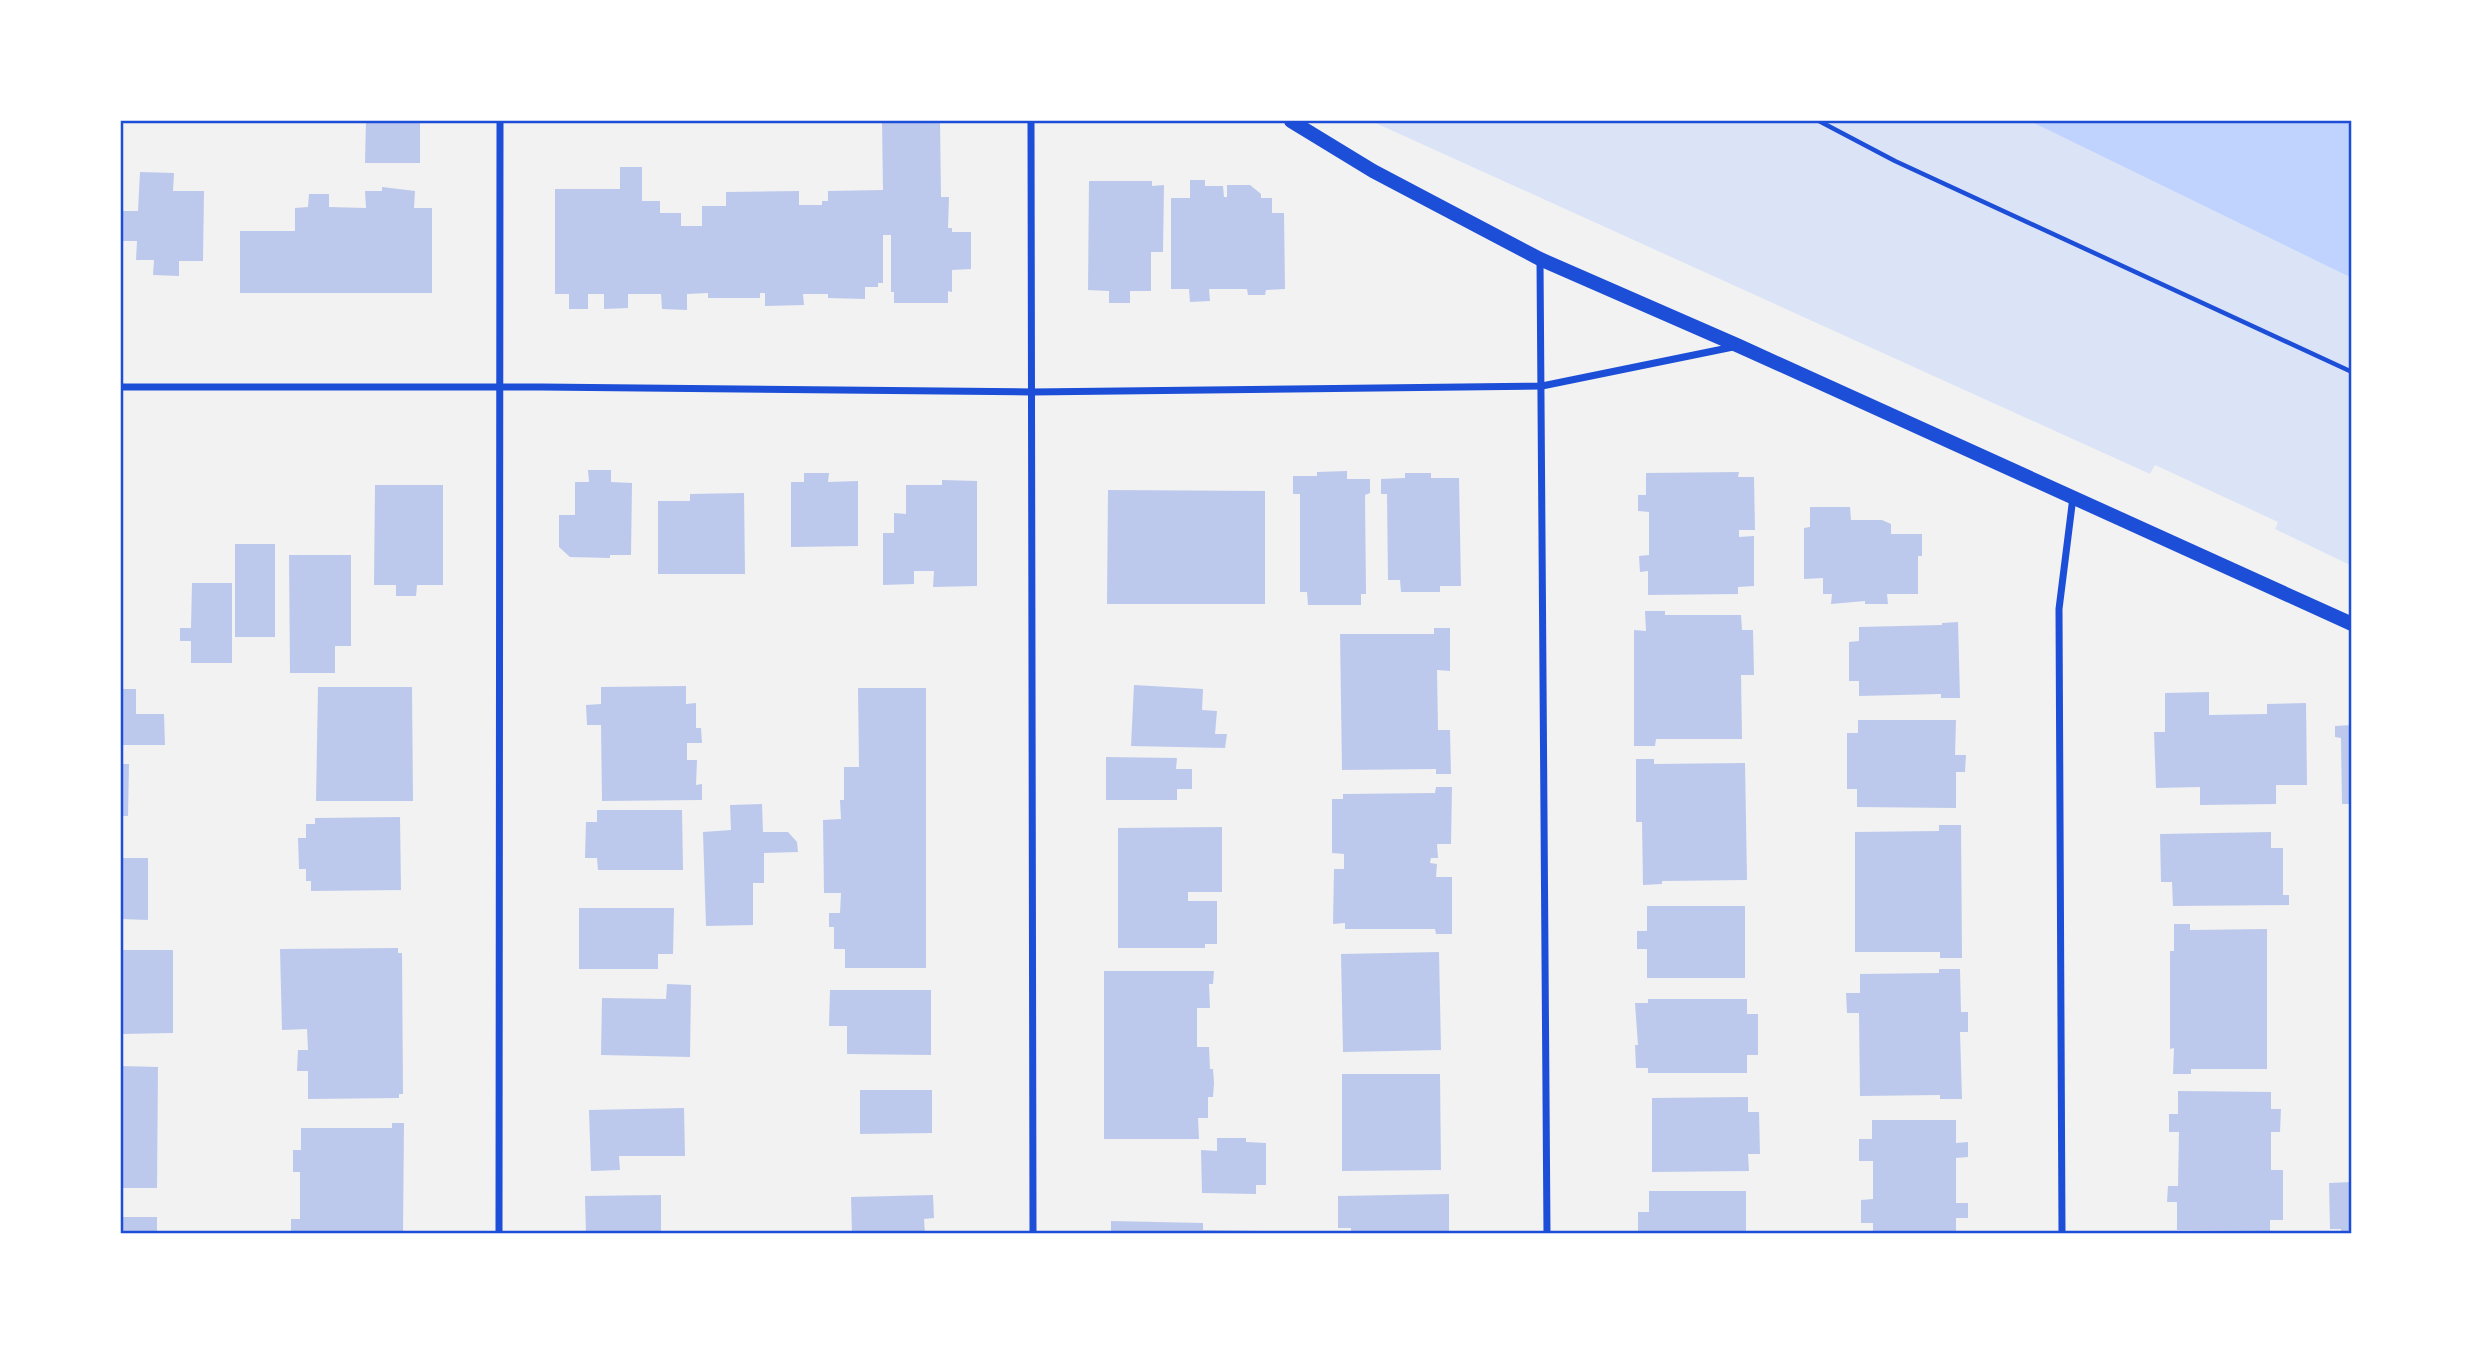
<svg xmlns="http://www.w3.org/2000/svg" width="2473" height="1355" viewBox="0 0 2473 1355" font-family="Figtree,sans-serif">
	<style>
		.green { fill: #dbe4f7 }
		.water { fill: #bfd3fe }
		.building { fill: #bdc9ec }
		.lines { fill: none; stroke-linecap: round; stroke-linejoin: round }
		.path { stroke: #1d4ed8; stroke-width: 4.5 }
		.minor { stroke: #1d4ed8; stroke-width: 7 }
		.secondary { stroke: #1d4ed8; stroke-width: 14 }
		.neatline { fill: none; stroke: #1d4ed8; stroke-width: 2.5 }
	</style>
	<rect width="100%" height="100%" fill="#f2f2f2"/>
	<polygon class="green" points="1371,121 2046,121 2352,276 2352,566 2275,529 2278,522 2155,465 2150,474"/>
	<polygon class="water" points="2030,121 2352,121 2352,278"/>
	<g class="building">
		<polygon points="366,121 420,121 420,163 365,163"/>
		<polygon points="882,121 940,121 941,197 949,197 948,228 952,228 952,232 971,232 971,269 952,270 952,292 948,291 948,303 894,303 894,292 891,292 891,235 883,235 883,283 878,283 878,287 865,287 865,299 828,298 828,294 803,294 804,305 765,306 765,293 760,293 760,298 708,298 708,293 687,294 687,310 662,309 661,294 628,294 628,308 604,309 604,294 588,294 588,309 569,309 569,294 555,294 555,189 620,189 620,167 642,167 642,201 660,201 660,213 681,213 681,226 702,226 702,206 726,206 726,192 799,191 799,205 822,205 822,201 828,201 828,191 883,190"/>
		<polygon points="140,172 174,173 173,191 204,191 203,261 179,261 179,276 153,275 154,260 136,260 137,241 123,241 123,211 138,211"/>
		<polygon points="1190,180 1205,180 1205,186 1223,186 1224,197 1227,197 1227,185 1250,185 1261,194 1261,198 1272,198 1272,213 1284,213 1285,289 1266,290 1265,295 1248,295 1247,289 1209,289 1210,301 1190,302 1189,289 1171,289 1171,198 1190,198"/>
		<polygon points="1089,181 1152,181 1152,186 1164,185 1163,252 1151,252 1151,291 1130,291 1130,303 1109,303 1109,291 1088,290"/>
		<polygon points="382,187 415,191 414,208 432,208 432,293 240,293 240,231 295,231 295,208 308,207 309,194 329,194 329,207 366,208 365,191 382,191"/>
		<polygon points="588,470 611,470 611,482 632,483 631,555 610,555 610,558 570,557 559,547 559,515 575,515 575,482 589,482"/>
		<polygon points="1347,471 1347,479 1370,479 1370,493 1365,495 1366,594 1361,594 1361,605 1308,605 1307,592 1300,592 1300,494 1293,494 1293,476 1317,476 1317,472"/>
		<polygon points="1739,472 1738,477 1754,477 1755,530 1739,530 1739,537 1754,536 1754,586 1738,587 1738,594 1648,595 1648,571 1640,572 1639,556 1649,555 1649,512 1638,511 1638,495 1646,495 1646,473"/>
		<polygon points="804,473 829,473 828,482 858,481 858,546 791,547 791,482 804,482"/>
		<polygon points="1405,473 1431,473 1431,478 1459,478 1461,586 1440,586 1440,592 1401,592 1400,580 1388,580 1387,494 1381,494 1381,479 1405,478"/>
		<polygon points="942,480 977,481 977,586 933,587 934,571 914,571 914,584 883,585 883,533 894,533 894,513 906,514 906,485 942,485"/>
		<polygon points="375,485 443,485 443,585 417,585 416,596 396,596 396,585 374,585"/>
		<polygon points="1108,490 1265,491 1265,604 1107,604"/>
		<polygon points="744,493 745,574 658,574 658,501 690,501 690,494"/>
		<polygon points="1810,507 1850,507 1851,520 1882,520 1891,524 1891,534 1922,534 1922,556 1918,556 1918,594 1887,594 1888,604 1865,604 1865,601 1831,604 1832,594 1823,594 1823,578 1804,579 1804,528 1810,527"/>
		<rect x="235" y="544" width="40" height="93"/>
		<polygon points="289,555 351,555 351,646 335,646 335,673 290,673"/>
		<polygon points="192,583 232,583 232,663 191,663 191,641 180,641 180,628 191,628"/>
		<polygon points="1645,611 1665,611 1665,615 1741,615 1742,630 1753,630 1754,675 1741,675 1742,739 1656,739 1655,746 1634,746 1634,630 1646,631"/>
		<polygon points="1958,622 1960,698 1941,698 1941,694 1859,696 1859,681 1849,681 1849,642 1859,641 1859,627 1942,625 1942,623"/>
		<polygon points="1434,628 1450,628 1450,671 1437,670 1438,730 1450,730 1451,774 1436,774 1436,769 1342,770 1340,634 1434,634"/>
		<polygon points="1134,685 1203,689 1202,710 1217,711 1215,734 1227,734 1225,748 1131,746"/>
		<polygon points="686,686 686,704 696,703 696,728 701,728 702,743 687,743 687,760 697,760 696,785 702,784 702,800 602,801 601,725 587,725 586,705 601,704 601,687"/>
		<polygon points="318,687 412,687 413,801 316,801"/>
		<polygon points="858,688 926,688 926,968 845,968 845,949 834,949 834,927 829,927 829,913 840,913 841,893 824,893 823,820 841,819 840,800 844,800 844,767 859,767"/>
		<polygon points="121,689 136,689 136,714 164,714 165,745 121,745"/>
		<polygon points="2209,692 2209,715 2267,714 2267,704 2306,703 2307,785 2276,785 2276,804 2200,805 2200,787 2156,788 2154,732 2165,732 2165,693"/>
		<polygon points="1858,720 1956,720 1955,755 1966,755 1965,772 1956,772 1956,808 1857,807 1857,789 1847,789 1847,733 1858,733"/>
		<polygon points="2352,725 2352,804 2342,804 2341,738 2335,737 2335,726"/>
		<polygon points="1106,757 1177,758 1176,769 1192,769 1192,789 1177,789 1177,800 1106,800"/>
		<polygon points="1636,759 1654,759 1654,764 1745,763 1747,880 1662,881 1662,884 1643,885 1642,822 1636,822"/>
		<polygon points="121,764 129,764 128,816 121,816"/>
		<polygon points="1436,787 1452,787 1451,844 1437,844 1438,858 1431,858 1430,863 1437,864 1436,877 1452,877 1452,934 1436,934 1435,929 1345,929 1345,923 1333,924 1334,869 1344,869 1344,854 1332,853 1332,799 1343,799 1343,794 1435,793"/>
		<polygon points="762,804 763,832 788,832 797,842 798,852 764,853 764,883 753,883 753,925 706,926 703,832 731,830 730,805"/>
		<polygon points="597,810 682,810 683,870 598,870 597,858 585,858 586,822 597,822"/>
		<polygon points="400,817 401,890 311,891 311,881 306,881 306,869 299,869 298,838 306,838 306,824 315,824 315,818"/>
		<polygon points="1939,825 1961,825 1962,958 1940,958 1940,952 1855,952 1855,832 1939,831"/>
		<polygon points="1222,827 1222,892 1188,892 1188,901 1217,901 1217,944 1205,944 1205,948 1118,948 1118,828"/>
		<polygon points="2271,832 2271,848 2283,848 2283,895 2289,895 2289,905 2173,906 2172,882 2161,882 2160,834"/>
		<polygon points="121,858 148,858 148,920 121,919"/>
		<polygon points="1647,906 1745,906 1745,978 1647,978 1647,949 1637,949 1637,931 1647,931"/>
		<polygon points="579,908 674,908 673,954 658,954 658,969 579,969"/>
		<polygon points="2174,924 2190,924 2190,930 2267,929 2267,1069 2191,1069 2191,1074 2173,1074 2174,1048 2170,1049 2170,951 2174,951"/>
		<polygon points="398,948 398,953 402,953 403,1094 399,1094 399,1098 308,1099 308,1071 297,1071 298,1050 308,1050 307,1029 282,1030 280,949"/>
		<polygon points="121,950 173,950 173,1033 121,1034"/>
		<polygon points="1439,952 1441,1050 1343,1052 1341,954"/>
		<polygon points="1939,969 1960,969 1961,1012 1968,1012 1968,1032 1960,1032 1962,1099 1940,1099 1940,1095 1860,1096 1859,1013 1847,1013 1846,993 1860,993 1860,974 1939,973"/>
		<polygon points="1104,971 1214,971 1213,984 1209,984 1210,1008 1197,1008 1197,1047 1209,1047 1210,1069 1213,1069 1214,1083 1213,1097 1208,1097 1208,1118 1198,1118 1199,1139 1104,1139"/>
		<polygon points="667,984 691,985 690,1057 601,1055 602,998 666,999"/>
		<polygon points="830,990 931,990 931,1055 847,1054 847,1026 829,1026"/>
		<polygon points="1648,999 1747,999 1747,1014 1758,1014 1758,1055 1747,1055 1747,1073 1648,1073 1648,1068 1636,1068 1635,1045 1638,1045 1635,1003 1648,1003"/>
		<polygon points="121,1066 158,1067 157,1188 121,1188"/>
		<polygon points="1342,1074 1440,1074 1441,1170 1342,1171"/>
		<polygon points="860,1090 932,1090 932,1133 860,1134"/>
		<polygon points="2178,1091 2271,1092 2271,1109 2281,1109 2280,1132 2271,1132 2271,1170 2283,1170 2283,1220 2270,1220 2270,1231 2177,1230 2177,1202 2167,1202 2168,1186 2178,1186 2179,1132 2169,1132 2169,1114 2178,1114"/>
		<polygon points="1748,1097 1748,1112 1759,1112 1760,1154 1748,1154 1749,1171 1652,1172 1652,1098"/>
		<polygon points="684,1108 685,1156 619,1156 620,1170 591,1171 589,1110"/>
		<polygon points="1872,1120 1956,1120 1956,1143 1968,1142 1968,1157 1956,1158 1956,1203 1968,1203 1968,1218 1956,1218 1956,1234 1873,1234 1873,1223 1861,1223 1861,1200 1873,1199 1873,1161 1859,1161 1859,1139 1872,1139"/>
		<polygon points="392,1123 404,1123 403,1234 291,1234 291,1219 300,1219 300,1172 293,1172 293,1150 301,1150 301,1128 392,1128"/>
		<polygon points="1217,1138 1246,1138 1246,1142 1266,1143 1266,1185 1256,1185 1256,1194 1202,1193 1201,1150 1217,1151"/>
		<polygon points="2352,1182 2352,1234 2341,1234 2341,1229 2330,1229 2329,1183"/>
		<polygon points="1649,1191 1746,1191 1746,1234 1649,1234 1649,1231 1638,1231 1638,1212 1649,1212"/>
		<polygon points="1449,1194 1449,1234 1351,1234 1351,1228 1338,1228 1338,1196"/>
		<polygon points="661,1195 661,1234 586,1234 585,1196"/>
		<polygon points="933,1195 934,1218 924,1219 925,1234 852,1234 851,1197"/>
		<rect x="121" y="1217" width="36" height="17"/>
		<polygon points="1111,1221 1203,1223 1203,1230 1265,1231 1265,1234 1111,1234"/>
	</g>
	<g class="lines">
		<polyline class="path" points="1819,121 1895,161 2352,372"/>
		<g class="minor">
			<polyline points="1031,121 1033,1234"/>
			<polyline points="1540,260 1547,1234"/>
			<polyline points="121,387 541,387 1032,392 1542,386 1733,347"/>
			<polyline points="499,1234 500,121"/>
			<polyline points="2062,1234 2059,609 2073,497"/>
		</g>
		<polyline class="secondary" points="1291,121 1373,171 1540,259 1739,346 2352,624"/>
	</g>
	<rect width="2473" height="1355" fill="none" stroke="#ffffff" stroke-width="245"/>
	<rect x="122" y="122" width="2228" height="1110" class="neatline"/>
</svg>
